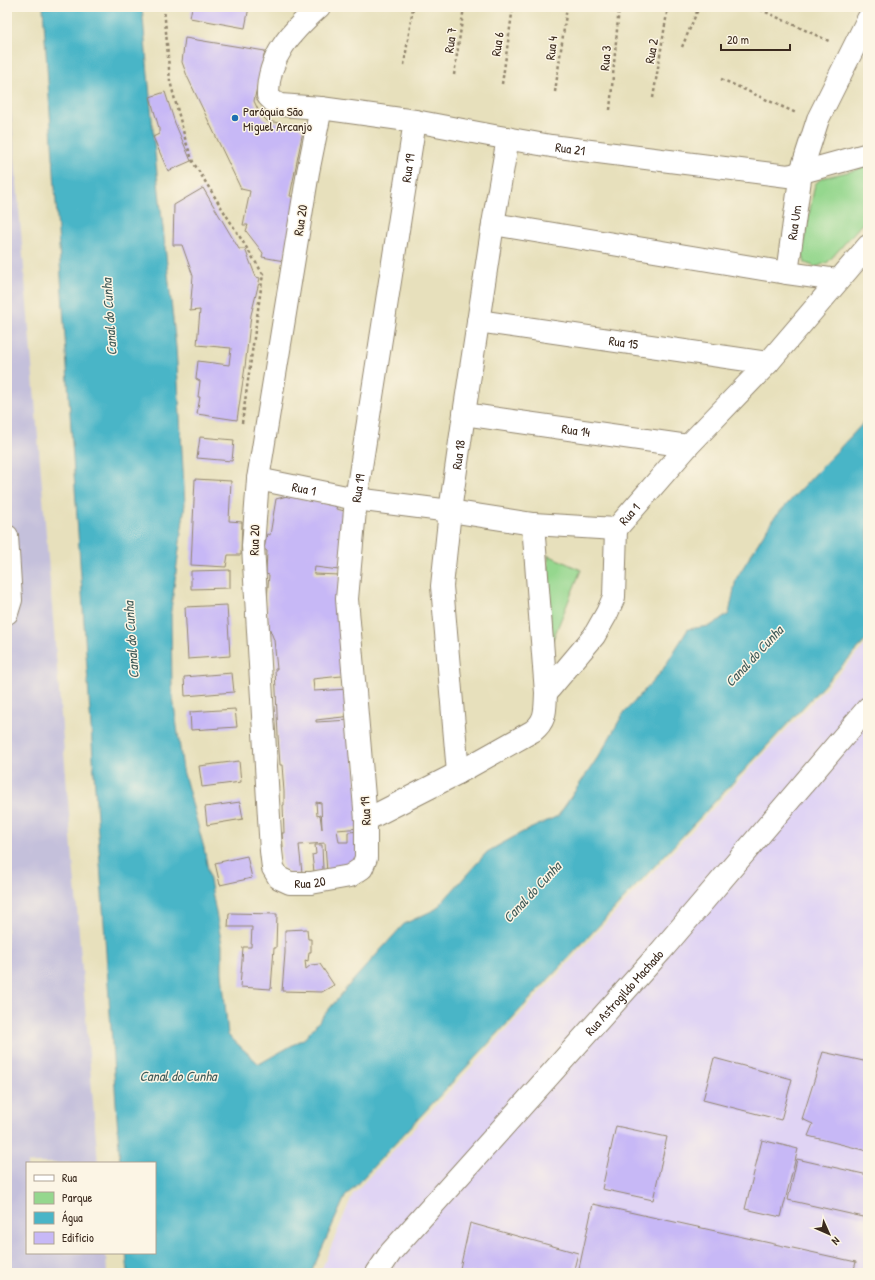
<svg xmlns="http://www.w3.org/2000/svg" width="875" height="1280" viewBox="0 0 875 1280" font-family="'Patrick Hand',sans-serif">
	<style>
		.built { fill: #e0d4f4 }
		.industrial { fill: #c4c0db }
		.green { fill: #95d78e; stroke: #688056 }
		.water { fill: #4ab5c7; stroke: #427072 }
		.building { fill: #c7b8f6; fill-rule: evenodd }
		.lines { fill: none; stroke-linecap: round; stroke-linejoin: round }
		.minor-casing { stroke: #91856d; stroke-width: 24 }
		.path { stroke: #91856d; stroke-width: 2.5; stroke-dasharray: 3 3; stroke-linecap: butt }
		.minor { stroke: #fff; stroke-width: 22 }
		.poi-dot { fill: #1f6fb2; stroke: #fcf5e5; stroke-width: 1.5 }
		.labels { text-anchor: middle; stroke-width: 3; stroke-linejoin: round; paint-order: stroke }
		.street-label { font-size: 13px; fill: #3b2a1e; stroke: #fcf5e5 }
		.poi-label { font-size: 13px; fill: #3b2a1e; stroke: #fcf5e5; text-anchor: start }
		.water-label { font-size: 14px; font-style: italic; fill: #405b59; stroke: #fcf5e5 }
	</style>
	<rect width="100%" height="100%" fill="#fcf5e5"/>
	<filter id="ink" filterUnits="userSpaceOnUse"><feTurbulence type="fractalNoise" baseFrequency=".025" numOctaves="2"/><feDisplacementMap in="SourceGraphic" scale="8" xChannelSelector="R" yChannelSelector="G"/><feConvolveMatrix kernelMatrix="1 2 1 2 8 2 1 2 1" color-interpolation-filters="sRGB"/></filter>
	<filter id="wash" filterUnits="userSpaceOnUse"><feTurbulence type="fractalNoise" baseFrequency=".012" numOctaves="4" result="noise"/><feDisplacementMap in="SourceGraphic" scale="16" xChannelSelector="R" yChannelSelector="G"/><feGaussianBlur stdDeviation="0.9" result="paint"/><feColorMatrix in="noise" values="0 0 0 0 0 0 0 0 0 0 0 0 0 0 0 0 0 1.4 0 .05"/><feComposite in="paint" operator="in"/></filter>
	<g filter="url(#wash)">
		<rect width="100%" height="100%" fill="#e7e0bc"/>
		<polygon class="built" points="868,642 868,1273 320,1273 353,1194"/>
		<polygon class="industrial" points="7,62 98,1163 27,1163 27,1253 106,1253 107,1273 7,1273"/>
		<g class="green">
			<polygon points="868,165 868,217 828,262 816,267 805,263 802,251 815,184 822,178 856,170"/>
			<polygon points="548,555 581,570 551,644"/>
		</g>
		<polygon class="water" points="43,7 142,7 156,164 176,347 185,504 171,610 172,690 183,770 204,848 222,945 222,973 228,1035 259,1064 305,1038 349,985 404,924 436,909 487,852 521,833 558,816 602,751 623,714 662,671 688,629 710,626 729,614 736,579 773,519 868,418 868,638 345,1197 311,1273 128,1273 126,1253 155,1253 155,1163 120,1163"/>
		<g id="blocks">
			<g class="building">
				<polygon points="192,7 249,7 245,28 190,18"/>
				<polygon points="185,38 265,51 254,101 260,114 267,121 298,126 303,131 290,196 298,197 284,261 262,257 263,253 246,231 248,225 243,225 250,191 241,189 187,76 182,62"/>
				<polygon points="165,92 175,123 191,161 168,171 153,137 159,134 159,128 150,97"/>
				<polygon points="203,188 239,249 245,249 256,277 260,278 251,315 245,367 237,420 197,414 200,397 198,397 200,381 196,379 198,361 229,365 231,348 197,345 200,310 190,311 193,276 182,245 173,245 174,205"/>
				<polygon points="200,437 234,440 232,461 197,458"/>
				<polygon points="195,479 231,481 229,521 242,522 241,555 228,555 226,567 191,565"/>
				<path d="M287,496L337,505L336,509L345,511L342,532H345L339,570L315,567L314,574L340,575L351,675L313,679L314,691L349,689L352,716L316,720V722L350,720L361,828L337,830L339,842H348V832L363,831L356,867L327,873L325,843L299,845L302,873L290,874L283,867L281,847H283L282,833H284L283,805H284V792L282,765H280L278,736L275,669H277L274,640L269,627L267,598L269,575L266,574L267,551L264,549L267,534L270,535L276,499ZM316,802L321,803L322,829L320,815L317,816Z"/>
				<polygon points="230,570 230,588 191,589 191,571"/>
				<polygon points="227,605 230,656 188,659 185,607"/>
				<polygon points="232,673 234,692 185,696 184,677"/>
				<polygon points="235,709 237,727 191,730 190,712"/>
				<polygon points="239,761 241,782 202,787 199,766"/>
				<polygon points="240,802 243,819 207,825 205,807"/>
				<polygon points="315,845 322,845 323,870 314,872 312,855 316,854"/>
				<polygon points="247,856 252,878 220,885 215,863"/>
				<polygon points="229,913 277,914 276,948 274,948 271,989 240,987 243,947 251,947 252,927 228,927"/>
				<polygon points="307,929 308,939 311,939 311,952 309,952 308,961 305,960 306,969 311,965 320,964 334,985 322,992 282,991 285,953 285,930"/>
				<polygon points="823,1052 868,1062 868,1151 808,1136 813,1124 802,1119"/>
				<polygon points="714,1058 792,1079 781,1120 703,1100"/>
				<polygon points="616,1126 667,1137 653,1200 602,1189"/>
				<polygon points="762,1140 798,1149 781,1217 745,1209"/>
				<polygon points="797,1159 868,1175 868,1218 788,1200"/>
				<polygon points="593,1204 856,1262 853,1273 578,1273"/>
				<polygon points="470,1223 578,1253 573,1273 459,1273"/>
			</g>
		</g>
	</g>
	<g filter="url(#ink)">
		<use href="#blocks" fill-opacity="0" stroke="#91856d" stroke-width="1"/>
		<g class="lines">
			<g class="minor-casing">
				<g id="minor">
					<path id="s1" d="M319,7C292,31 267,57 268,96L273,101L280,105L321,108L415,121L494,136L551,146L788,176L868,154"/>
					<path id="s2" d="M321,108L308,172L258,479L253,546L271,851L273,868L279,878L290,883H311L350,876L362,868L366,858V820L347,599L356,499L415,121"/>
					<polyline points="493,224 787,273 837,280"/>
					<path id="s3" d="M787,273L801,172L818,119L868,19"/>
					<path id="s4" d="M478,321L768,363"/>
					<path id="s5" d="M464,414L688,446"/>
					<path id="s6" d="M258,479L356,499L450,511L533,524L616,529L688,446L768,363L868,246"/>
					<polyline points="7,536 11,600 7,613"/>
					<polyline points="546,693 594,636 607,613 614,597 616,529"/>
					<path id="s7" d="M458,773L442,586L450,511L464,414L493,224L508,138"/>
					<path d="M366,820L458,773L533,731C547,720 545,709 546,693L533,524"/>
					<path id="s8" d="M377,1273L391,1252L661,951L868,708"/>
				</g>
			</g>
			<g class="path">
				<polyline points="164,7 170,81 186,142 193,162 263,274 242,423"/>
				<polyline points="755,7 831,42"/>
				<polyline points="682,47 699,7"/>
				<polyline points="404,65 413,7"/>
				<polyline points="454,75 464,7"/>
				<polyline points="721,79 796,113"/>
				<polyline points="502,84 513,7"/>
				<polyline points="555,92 567,7"/>
				<polyline points="653,98 668,7"/>
				<polyline points="610,110 619,7"/>
			</g>
			<use href="#minor" class="minor"/>
		</g>
	</g>
	<circle class="poi-dot" cx="235" cy="118" r="4"/>
	<g class="labels">
		<g class="street-label">
			<text transform="translate(450 40) rotate(-82)" y="5">Rua 7</text>
			<text transform="translate(497 44) rotate(-82)" y="5">Rua 6</text>
			<text transform="translate(551 48) rotate(-83)" y="5">Rua 4</text>
			<text transform="translate(651 51) rotate(-80)" y="5">Rua 2</text>
			<text transform="translate(605 58) rotate(-85)" y="5">Rua 3</text>
			<text dy="5" stroke="none"><textPath href="#s1" startOffset="415">Rua 21</textPath></text>
			<text dy="5" stroke="none"><textPath href="#s2" startOffset="1571">Rua 19</textPath></text>
			<text transform="translate(300 220) rotate(-81)" y="5">Rua 20</text>
			<text dy="5" stroke="none"><textPath href="#s3" startOffset="51">Rua Um</textPath></text>
			<text dy="5" stroke="none"><textPath href="#s4" startOffset="147">Rua 15</textPath></text>
			<text dy="5" stroke="none"><textPath href="#s5" startOffset="113">Rua 14</textPath></text>
			<text dy="5" stroke="none"><textPath href="#s7" startOffset="320">Rua 18</textPath></text>
			<text dy="5" stroke="none"><textPath href="#s6" startOffset="47">Rua 1</textPath></text>
			<text dy="5" stroke="none"><textPath href="#s2" startOffset="1247">Rua 19</textPath></text>
			<text dy="5" stroke="none"><textPath href="#s6" startOffset="382">Rua 1</textPath></text>
			<text transform="translate(254 540) rotate(-88)" y="5">Rua 20</text>
			<text transform="translate(365 811) rotate(-93)" y="5">Rua 19</text>
			<text dy="5" stroke="none"><textPath href="#s2" startOffset="810">Rua 20</textPath></text>
			<text dy="5" stroke="none"><textPath href="#s8" startOffset="374">Rua Astrogildo Machado</textPath></text>
		</g>
		<g class="poi-label">
			<text x="243" y="116">Paróquia São<tspan x="243" dy="15">Miguel Arcanjo</tspan></text>
		</g>
		<g class="water-label">
			<text transform="translate(109 317) rotate(-94)" y="5">Canal do Cunha</text>
			<text transform="translate(131 640) rotate(-94)" y="5">Canal do Cunha</text>
			<text transform="translate(754 656) rotate(-47)" y="5">Canal do Cunha</text>
			<text transform="translate(532 892) rotate(-47)" y="5">Canal do Cunha</text>
			<text x="178" y="1081">Canal do Cunha</text>
		</g>
	</g>
	<rect width="875" height="1280" fill="none" stroke="#fcf5e5" stroke-width="24"/>
	<rect x="26" y="1162" width="130" height="92" fill="#fcf5e5" stroke="#afa495"/>
	<rect x="34" y="1175" width="20" height="6" fill="#ffffff" stroke="#afa495"/>
	<text x="62" y="1182" font-size="12" fill="#3b2a1e">Rua</text>
	<rect x="34" y="1192" width="20" height="12" fill="#95d78e" stroke="#afa495"/>
	<text x="62" y="1202" font-size="12" fill="#3b2a1e">Parque</text>
	<rect x="34" y="1212" width="20" height="12" fill="#4ab5c7" stroke="#afa495"/>
	<text x="62" y="1222" font-size="12" fill="#3b2a1e">Água</text>
	<rect x="34" y="1232" width="20" height="12" fill="#c7b8f6" stroke="#afa495"/>
	<text x="62" y="1242" font-size="12" fill="#3b2a1e">Edifício</text>
	<g transform="translate(829 1234) rotate(135)" stroke="#fcf5e5" stroke-width="3" paint-order="stroke">
	<path d="M0-3L7 15L0 10L-7 15Z" fill="#3b2a1e"/>
	<text y="-6" font-size="11" font-weight="bold" text-anchor="middle" fill="#3b2a1e">N</text>
	</g>
	<path d="M721 44v6h69v-6" fill="none" stroke="#3b2a1e" stroke-width="2"/>
	<text x="727" y="44" font-size="12" fill="#3b2a1e" stroke="#fcf5e5" stroke-width="3" paint-order="stroke">20 m</text>
</svg>
